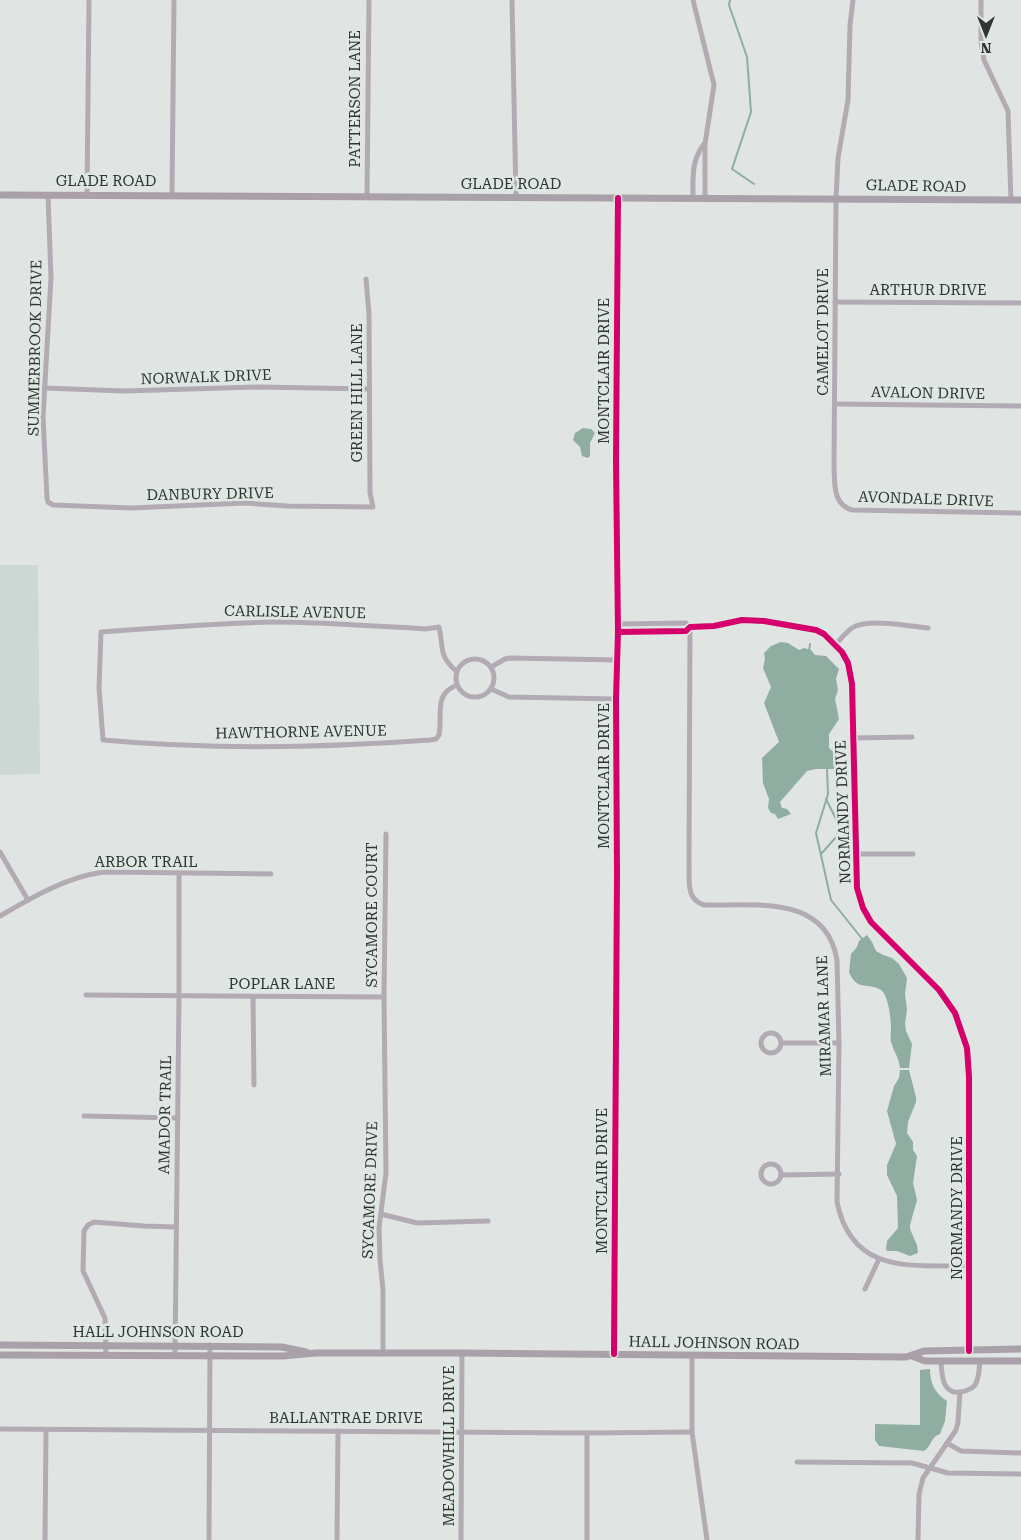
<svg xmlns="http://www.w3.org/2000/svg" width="1021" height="1540" viewBox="0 0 1021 1540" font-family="'Roboto Serif',serif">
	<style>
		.built { fill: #cdd8d4 }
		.water { fill: #8fada0 }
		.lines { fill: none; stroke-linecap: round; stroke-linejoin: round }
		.stream { stroke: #8fada0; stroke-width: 2 }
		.minor { stroke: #b3abb3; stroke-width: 5 }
		.tertiary { stroke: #b3abb3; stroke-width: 6 }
		.secondary { stroke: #a9a0a9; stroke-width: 7 }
		.cycleway-casing { stroke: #dee7e3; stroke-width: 9 }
		.cycleway { stroke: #d6006c; stroke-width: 6 }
		.labels { text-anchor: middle; stroke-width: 5; stroke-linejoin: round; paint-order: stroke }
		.street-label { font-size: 15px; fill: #303432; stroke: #dee7e3 }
	</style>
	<rect width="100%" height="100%" fill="#e0e5e3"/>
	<polygon class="built" points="0,565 38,565 40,774 0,775"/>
	<g class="water">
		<polygon points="583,428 591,429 595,433 590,443 590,456 588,458 582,456 580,447 573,440 575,433"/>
		<polygon points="781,642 788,643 799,650 804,648 811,650 815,655 826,656 839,669 836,679 838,690 835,699 839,719 829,734 829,748 836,754 839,769 816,769 807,771 780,802 782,808 787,809 791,814 778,819 775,814 771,813 768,808 769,799 763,783 762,758 779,742 764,703 771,687 763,668 765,659 764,653 771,646"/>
		<path d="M867,935L872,942L876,951L883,955L892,958L899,964L907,978L905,994L907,1010L905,1023L906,1031L912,1044L909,1068H900C899,1058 894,1052 891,1042C890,1038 891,1032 891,1027C891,1019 888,994 881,990C869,982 857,992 849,972L851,954L857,947L859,941Z"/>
		<polygon points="900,1070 909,1070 916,1097 916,1102 908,1122 907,1133 913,1142 913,1150 917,1156 913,1183 917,1200 910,1225 910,1229 917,1245 918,1253 910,1256 897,1251 887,1251 886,1249 887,1241 898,1228 897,1196 887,1175 887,1165 896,1144 887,1111 894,1086 899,1078"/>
		<path d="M930,1369C930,1384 935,1393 947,1401L945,1421L940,1434C931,1436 931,1447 924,1451L879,1446L875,1440V1424L920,1425V1370Z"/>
	</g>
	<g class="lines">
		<g class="stream">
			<polyline points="730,0 729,5 747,57 751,112 732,169 754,184"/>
			<polyline points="809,652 810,644"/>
			<polyline points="827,769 828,794 816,833 831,900 863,940"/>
			<polyline points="821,854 837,836 839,825 826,799"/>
		</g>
		<g class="minor">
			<polyline points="512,0 516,198"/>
			<polyline points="693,0 714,85 705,144 705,198"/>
			<path d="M853,0L850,25L848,100L838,158L836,199L834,466C835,483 832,504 852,510L1021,513"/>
			<polyline points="981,0 981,42 984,60 1008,111 1011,201"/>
			<polyline points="48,195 51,278 43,417 47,498 48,502 53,505 131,508 245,503 287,506 373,507 370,493 369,314 366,279"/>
			<polyline points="87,195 89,0"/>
			<polyline points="172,195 174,0"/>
			<polyline points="367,197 369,0"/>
			<path d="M693,198C693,178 691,161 704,144"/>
			<polyline points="835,302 1021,303"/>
			<polyline points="44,388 124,391 259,387 370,389"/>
			<polyline points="835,404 1021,406"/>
			<path d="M618,624L686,623L690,627L689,863C690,880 685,899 704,905C755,906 826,894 837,960L839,1043L837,1202C852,1275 911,1265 969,1266"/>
			<polyline points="618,632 686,631 690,627 714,626 742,620 764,621 816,630 824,634 842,652 848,663 852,684 857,888 863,908 871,922 939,990 955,1013 967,1048 969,1077 969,1351"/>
			<path d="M835,645C841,639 846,632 852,628C867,618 910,626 928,628"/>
			<circle cx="475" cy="678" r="19"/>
			<polyline points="491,667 505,659 510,658 617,660"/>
			<path d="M456,671C438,655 444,648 439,627L425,629C374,626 323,622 272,622C215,623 158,628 101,632L99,688L103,740C212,750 321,748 430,740L436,739L439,735C443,715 433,694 457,685"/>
			<polyline points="491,689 509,697 616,699"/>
			<polyline points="853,738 912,737"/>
			<polyline points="0,852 28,900"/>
			<polyline points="856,854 913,854"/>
			<path d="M0,916C33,897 66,877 104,872L271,874"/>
			<polyline points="86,995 384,997"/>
			<polyline points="253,997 254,1085"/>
			<circle cx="771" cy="1043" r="10"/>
			<polyline points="782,1043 839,1043"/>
			<polyline points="84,1116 178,1118"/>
			<circle cx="771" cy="1174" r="10"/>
			<polyline points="781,1175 839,1174"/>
			<polyline points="381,1214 417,1223 488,1221"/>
			<polyline points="865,1289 879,1259"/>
			<polyline points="383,1354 383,1290 380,1260 379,1228 386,1173 384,997 386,834"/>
			<polyline points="692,1355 692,1432 707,1540"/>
			<polyline points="106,1356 105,1318 83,1271 84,1231 88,1225 94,1222 144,1226 176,1227"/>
			<polyline points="175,1356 179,997 179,874"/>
			<path d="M941,1362C942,1375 942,1395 961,1392C966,1391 972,1389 975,1385C979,1379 979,1369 980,1362"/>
			<polyline points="0,1429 587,1433 692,1432"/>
			<polyline points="947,1443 961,1451 1021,1453"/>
			<polyline points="797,1462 912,1463 948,1473 1021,1474"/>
			<polyline points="45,1540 46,1430"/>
			<polyline points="209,1540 210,1345"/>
			<polyline points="337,1540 338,1431"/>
			<polyline points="461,1540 462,1353"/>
			<polyline points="587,1540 587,1433"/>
			<polyline points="918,1540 919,1494 923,1478 956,1430 958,1422 960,1392"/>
		</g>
		<polyline class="tertiary" points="614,1354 617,875 616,699 618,632 616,461 618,198"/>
		<g class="secondary">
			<polyline points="0,195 1021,200"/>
			<polyline points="0,1345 282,1347 306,1352"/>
			<polyline points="0,1355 283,1356 316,1353 462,1353 906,1357 924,1351 1021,1349"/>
			<polyline points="912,1356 925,1361 1021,1361"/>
		</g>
		<g class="cycleway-casing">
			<g id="cycleway">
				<polyline points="618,632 686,631 690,627 714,626 742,620 764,621 816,630 824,634 842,652 848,663 852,684 857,888 863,908 871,922 939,990 955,1013 967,1048 969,1077 969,1351"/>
				<polyline points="614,1354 617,875 616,699 618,632 616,461 618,198"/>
			</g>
		</g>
		<use href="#cycleway" class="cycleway"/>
	</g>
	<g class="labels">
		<g class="street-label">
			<text transform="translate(355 99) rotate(-90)" y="5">PATTERSON LANE</text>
			<text x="106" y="186">GLADE ROAD</text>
			<text x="511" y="189">GLADE ROAD</text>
			<text transform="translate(916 186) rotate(1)" y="5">GLADE ROAD</text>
			<text x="928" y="295">ARTHUR DRIVE</text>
			<text transform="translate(823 332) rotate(-90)" y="5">CAMELOT DRIVE</text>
			<text transform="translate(35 348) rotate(-89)" y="5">SUMMERBROOK DRIVE</text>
			<text transform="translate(604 371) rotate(-90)" y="5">MONTCLAIR DRIVE</text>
			<text transform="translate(206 377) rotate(-2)" y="5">NORWALK DRIVE</text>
			<text transform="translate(357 393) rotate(-90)" y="5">GREEN HILL LANE</text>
			<text transform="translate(928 393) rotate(1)" y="5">AVALON DRIVE</text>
			<text transform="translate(210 494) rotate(-1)" y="5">DANBURY DRIVE</text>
			<text transform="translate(926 499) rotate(2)" y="5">AVONDALE DRIVE</text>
			<text transform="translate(295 612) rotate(1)" y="5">CARLISLE AVENUE</text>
			<text transform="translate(301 732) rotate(-1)" y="5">HAWTHORNE AVENUE</text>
			<text transform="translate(604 776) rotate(-90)" y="5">MONTCLAIR DRIVE</text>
			<text transform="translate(843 812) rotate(-92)" y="5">NORMANDY DRIVE</text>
			<text x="146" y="867">ARBOR TRAIL</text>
			<text transform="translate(372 915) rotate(-90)" y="5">SYCAMORE COURT</text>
			<text x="282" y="989">POPLAR LANE</text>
			<text transform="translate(824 1016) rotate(-92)" y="5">MIRAMAR LANE</text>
			<text transform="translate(165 1115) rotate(-89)" y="5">AMADOR TRAIL</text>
			<text transform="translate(602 1181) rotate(-90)" y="5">MONTCLAIR DRIVE</text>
			<text transform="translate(370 1190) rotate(-88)" y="5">SYCAMORE DRIVE</text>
			<text transform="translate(957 1208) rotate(-90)" y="5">NORMANDY DRIVE</text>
			<text x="158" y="1337">HALL JOHNSON ROAD</text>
			<text transform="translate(714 1343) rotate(1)" y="5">HALL JOHNSON ROAD</text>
			<text x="346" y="1423">BALLANTRAE DRIVE</text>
			<text transform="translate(449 1446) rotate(-90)" y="5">MEADOWHILL DRIVE</text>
		</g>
	</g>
	<g transform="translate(986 35) rotate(180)" stroke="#dee7e3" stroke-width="4" paint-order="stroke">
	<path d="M0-4L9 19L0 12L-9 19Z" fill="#303432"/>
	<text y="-8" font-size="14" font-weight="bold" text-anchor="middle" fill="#303432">N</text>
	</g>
</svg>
